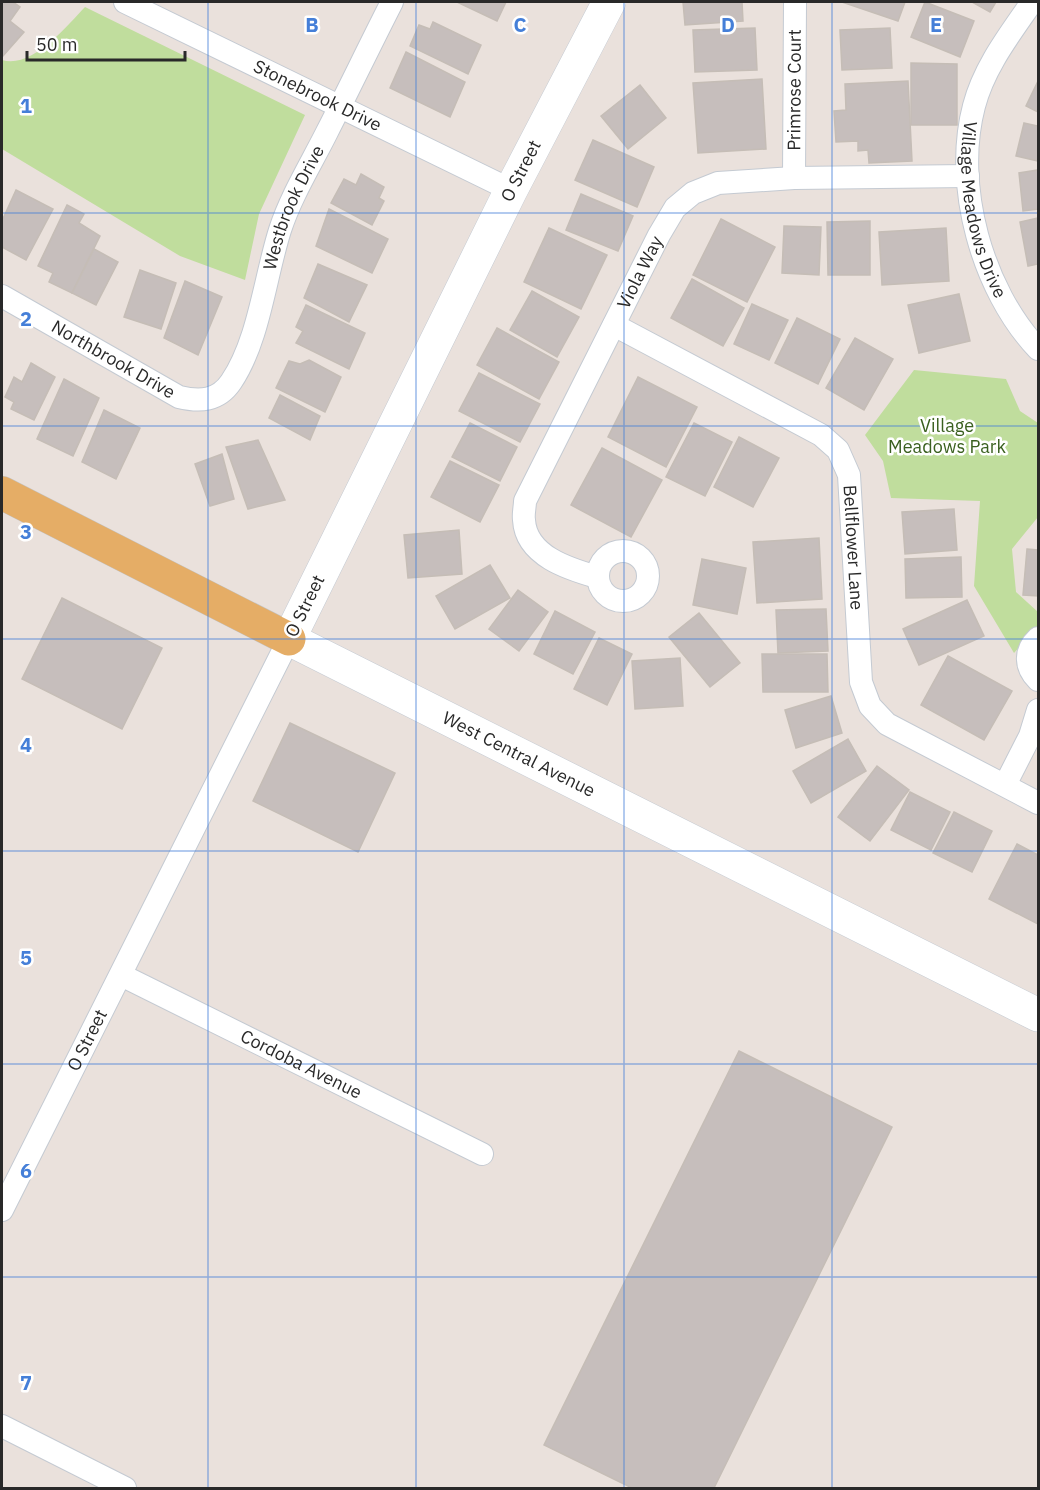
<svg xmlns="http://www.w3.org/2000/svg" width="1040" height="1490" viewBox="0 0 1040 1490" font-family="'IBM Plex Sans',sans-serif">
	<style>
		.green { fill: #c0dd9d }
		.building { fill: #c6bebc; stroke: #c5bdb6; stroke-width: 1.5 }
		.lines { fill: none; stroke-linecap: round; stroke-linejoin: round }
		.street-casing { stroke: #c4cad2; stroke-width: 24 }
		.secondary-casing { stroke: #c4cad2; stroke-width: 34 }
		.primary-casing { stroke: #c3c3c3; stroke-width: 34 }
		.street { stroke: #fff; stroke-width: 22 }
		.secondary { stroke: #fff; stroke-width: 33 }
		.primary { stroke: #e5ad66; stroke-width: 33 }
		.grid { fill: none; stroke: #457fd8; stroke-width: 1.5; stroke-opacity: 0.55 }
		.labels { text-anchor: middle; stroke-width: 5; stroke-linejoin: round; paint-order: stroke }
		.street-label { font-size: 18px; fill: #292929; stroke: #fff }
		.park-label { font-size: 18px; fill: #3a601f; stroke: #fff }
		.grid-label { font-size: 20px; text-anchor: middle; font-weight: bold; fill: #457fd8; stroke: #fff; stroke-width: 5; stroke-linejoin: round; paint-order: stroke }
	</style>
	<rect width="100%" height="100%" fill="#eae1dc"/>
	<g class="green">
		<path d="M85,7L305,115L259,214L245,280L180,256L2,149V60C32,69 66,27 85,7Z"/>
		<polygon points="914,370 1006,379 1020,411 1038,423 1038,517 1012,549 1016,592 1038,612 1038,626 1014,653 974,586 980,501 891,498 883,461 865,435"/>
	</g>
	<g class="building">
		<polygon points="2,2 13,2 20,7 10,21 24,32 3,56 2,55"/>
		<polygon points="457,2 506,2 497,21"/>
		<polygon points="683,2 742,2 743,21 685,25"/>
		<polygon points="842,2 905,2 898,21"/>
		<polygon points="925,2 974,21 960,57 911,37"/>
		<polygon points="972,2 996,2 990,12"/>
		<polygon points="433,22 481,45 468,74 410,46 419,25 430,29"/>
		<polygon points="755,28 757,70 695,72 693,30"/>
		<polygon points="890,28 892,68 842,70 840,30"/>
		<polygon points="406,52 465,82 450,117 390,88"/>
		<polygon points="911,63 957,64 957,125 911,125"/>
		<polygon points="762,79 766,149 698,153 693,83"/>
		<polygon points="908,81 912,161 869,163 868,150 858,151 858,141 836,142 834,111 846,110 845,84"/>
		<polygon points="1038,81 1038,112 1026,106"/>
		<polygon points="640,85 666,118 628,149 601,116"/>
		<polygon points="1024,123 1038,126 1038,161 1016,156"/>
		<polygon points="593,140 654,167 637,207 575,180"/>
		<polygon points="1038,170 1038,209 1023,211 1019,173"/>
		<polygon points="361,174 384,187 379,198 384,201 372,225 331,203 344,179 356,185"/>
		<polygon points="16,190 53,209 26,260 2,247 2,221"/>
		<polygon points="581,194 633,216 618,251 566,230"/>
		<polygon points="67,205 84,214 79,223 100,236 72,293 49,282 53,273 38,266"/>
		<polygon points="329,209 388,239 372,273 316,246"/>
		<polygon points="1038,218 1038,264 1028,266 1020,222"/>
		<polygon points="721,219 775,247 747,302 693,275"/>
		<polygon points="870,221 870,275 828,275 827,222"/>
		<polygon points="784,226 821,227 819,275 782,273"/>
		<polygon points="549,228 607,255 581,309 524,282"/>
		<polygon points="946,228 949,281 882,285 879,232"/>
		<polygon points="94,249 118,262 96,305 72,293"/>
		<polygon points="318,264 367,285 349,322 304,298"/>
		<polygon points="140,270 176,283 161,329 124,317"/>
		<polygon points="692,279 744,308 723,346 671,318"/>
		<polygon points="185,281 222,297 198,355 164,338"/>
		<polygon points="532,291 579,317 557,357 510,330"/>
		<polygon points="959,294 970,341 919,353 908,305"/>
		<polygon points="752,304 788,320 769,360 734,344"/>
		<polygon points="306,305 365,333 349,369 296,343 303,331 296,327"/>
		<polygon points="797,318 840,339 818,384 775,363"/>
		<polygon points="497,328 559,362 539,399 477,365"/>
		<polygon points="855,338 893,359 864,410 826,388"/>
		<polygon points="309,360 341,377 325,412 276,388 289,361 300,364"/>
		<polygon points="31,363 55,377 34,420 11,409 14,402 5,397 14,377 22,382"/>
		<polygon points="479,373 540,404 520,442 459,411"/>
		<polygon points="638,377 697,407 666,467 608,437"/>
		<polygon points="64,379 99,398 73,456 37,439"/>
		<polygon points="280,395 320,416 310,440 269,418"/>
		<polygon points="104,410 140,428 116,479 82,462"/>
		<polygon points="470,423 517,447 500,481 452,457"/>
		<polygon points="694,423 732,442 705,496 666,477"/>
		<polygon points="739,437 779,458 753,507 714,487"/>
		<polygon points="258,440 285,500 248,509 226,447"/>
		<polygon points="602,448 662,480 631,537 571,505"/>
		<polygon points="222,454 234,499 210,506 195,464"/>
		<polygon points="450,461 499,485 480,522 431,497"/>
		<polygon points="954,509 957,550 905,554 902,512"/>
		<polygon points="459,530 462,574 408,578 404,535"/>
		<polygon points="819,538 822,599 757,603 753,542"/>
		<polygon points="1027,549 1038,550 1038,596 1023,595"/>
		<polygon points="961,557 962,597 906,598 905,559"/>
		<polygon points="702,559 746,568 737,614 693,605"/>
		<polygon points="490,565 510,598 455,629 436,596"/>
		<polygon points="518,590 548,612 519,651 489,629"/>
		<polygon points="62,598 162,648 122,729 22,679"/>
		<polygon points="967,600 984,636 919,665 903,629"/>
		<polygon points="826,609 828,651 778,653 776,610"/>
		<polygon points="555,611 595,632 573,674 534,654"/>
		<polygon points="699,613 740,663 710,687 669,637"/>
		<polygon points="599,638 632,654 607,705 574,689"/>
		<polygon points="762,654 827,654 828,692 763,692"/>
		<polygon points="948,656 1012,691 984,740 921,705"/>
		<polygon points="680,658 683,706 635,709 632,661"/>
		<polygon points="831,696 842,733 796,748 785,710"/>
		<polygon points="290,723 395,773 358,852 253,801"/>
		<polygon points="848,739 866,771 811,803 793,771"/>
		<polygon points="877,766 909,790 870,841 838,817"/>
		<polygon points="910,792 950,812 931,850 891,830"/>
		<polygon points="954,812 992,831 972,872 933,853"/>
		<polygon points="1017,844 1038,855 1038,924 989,899"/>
		<polygon points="739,1051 892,1127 714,1488 632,1488 544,1445"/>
	</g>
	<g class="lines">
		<g class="street-casing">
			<g id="street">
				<path id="s1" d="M125,2L511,190"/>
				<path id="s2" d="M1032,2C1010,34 984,67 974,106C953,185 982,290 1038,349"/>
				<path id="s3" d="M794,178L795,2"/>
				<path id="s4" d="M2,296L179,397C200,402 218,401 231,382C259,341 265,277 280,230C291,196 311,164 327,132C349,89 370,45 392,2"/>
				<path id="s5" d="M614,325L821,435L838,450L849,475L861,682L870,706L887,724L1038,803"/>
				<circle cx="623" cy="576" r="25"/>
				<path id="s6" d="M597,577C569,569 526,556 524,520C523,514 525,507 525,501L659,235L675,208L693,193L718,183L794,178L968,176"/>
				<path d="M1038,638C1024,651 1025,667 1038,680"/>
				<polyline points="1005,785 1030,736 1038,710"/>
				<path id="s7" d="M121,975L482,1154"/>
				<path id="s8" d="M2,1210L289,639"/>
				<polyline points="2,1426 125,1488"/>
			</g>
		</g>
		<g class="secondary-casing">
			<g id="secondary">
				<path id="s9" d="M609,2L511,190L289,639L1038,1015"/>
			</g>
		</g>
		<g class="primary-casing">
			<polyline id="primary" points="2,493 289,639"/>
		</g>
		<use href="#street" class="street"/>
		<use href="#secondary" class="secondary"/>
		<use href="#primary" class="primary"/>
	</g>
	<path class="grid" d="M208,2V1488M416,2V1488M624,2V1488M832,2V1488M2,213H1038M2,426H1038M2,639H1038M2,851H1038M2,1064H1038M2,1277H1038"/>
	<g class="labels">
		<g class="street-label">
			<text dy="6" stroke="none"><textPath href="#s3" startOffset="88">Primrose Court</textPath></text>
			<text dy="6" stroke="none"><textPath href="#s1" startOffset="214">Stonebrook Drive</textPath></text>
			<text transform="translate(521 171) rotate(-63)" y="6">O Street</text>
			<text dy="6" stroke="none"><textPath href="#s4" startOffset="448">Westbrook Drive</textPath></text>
			<text dy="6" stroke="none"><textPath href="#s2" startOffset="226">Village Meadows Drive</textPath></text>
			<text dy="6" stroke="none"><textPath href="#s6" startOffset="374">Viola Way</textPath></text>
			<text dy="6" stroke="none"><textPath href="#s4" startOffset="128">Northbrook Drive</textPath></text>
			<text dy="6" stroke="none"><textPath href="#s5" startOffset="357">Bellflower Lane</textPath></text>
			<text transform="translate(305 606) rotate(-64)" y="6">O Street</text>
			<text dy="6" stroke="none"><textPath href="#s9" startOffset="970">West Central Avenue</textPath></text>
			<text dy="6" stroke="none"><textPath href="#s8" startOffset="190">O Street</textPath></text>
			<text dy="6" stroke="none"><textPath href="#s7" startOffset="201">Cordoba Avenue</textPath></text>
		</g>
		<g class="park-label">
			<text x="947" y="432">Village<tspan x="947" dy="21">Meadows Park</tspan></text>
		</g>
	</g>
	<g class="grid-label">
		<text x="312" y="32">B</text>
		<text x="520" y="32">C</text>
		<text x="728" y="32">D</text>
		<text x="936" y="32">E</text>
		<text x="26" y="113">1</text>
		<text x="26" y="326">2</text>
		<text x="26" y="539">3</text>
		<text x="26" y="752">4</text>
		<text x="26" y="965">5</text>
		<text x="26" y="1178">6</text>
		<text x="26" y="1390">7</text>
	</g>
	<rect width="1040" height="1490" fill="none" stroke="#292929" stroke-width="6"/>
	<path d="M27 51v9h158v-9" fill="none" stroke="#292929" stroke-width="3"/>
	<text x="36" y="51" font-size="18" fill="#292929" stroke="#ffffff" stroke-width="4.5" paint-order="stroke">50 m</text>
</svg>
